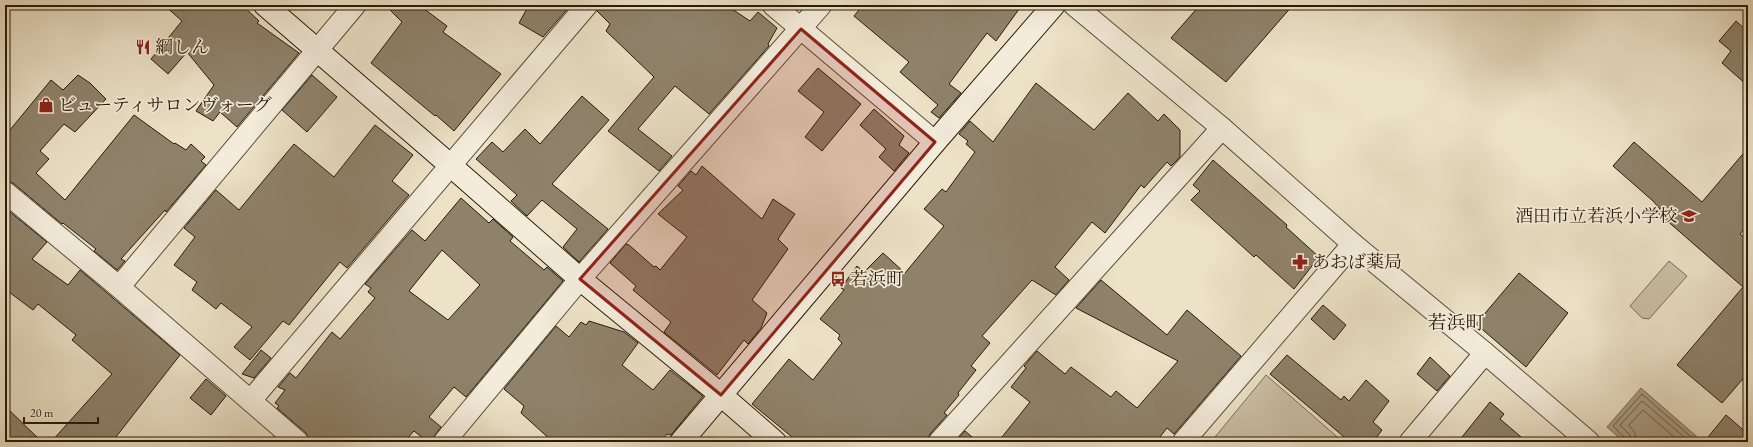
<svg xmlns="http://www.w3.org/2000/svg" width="1753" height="447" viewBox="0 0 1753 447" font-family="'EB Garamond','Noto Serif JP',serif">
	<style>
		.green { fill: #cbc0a6; stroke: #7b6d56 }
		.water { fill: #aa9e86; stroke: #776953 }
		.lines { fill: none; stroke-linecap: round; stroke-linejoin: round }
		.shore { stroke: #6a5c46; stroke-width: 1 }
		.building { fill: #8f826b; stroke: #2b1a07; fill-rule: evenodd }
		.street-casing { stroke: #5b4c37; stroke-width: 23 }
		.secondary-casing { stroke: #2b1a07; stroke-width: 24 }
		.street { stroke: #f3ecdb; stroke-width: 21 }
		.secondary { stroke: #f3ecdb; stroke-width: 22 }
		.marked { fill: #8f2418; fill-opacity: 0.2; stroke: #8f2418; stroke-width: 3; stroke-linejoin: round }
		.labels { text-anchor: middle; stroke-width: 3.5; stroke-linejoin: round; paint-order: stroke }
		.poi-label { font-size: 18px; fill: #2b1a07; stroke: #f3ecdb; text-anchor: start }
		.neighbourhood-label { font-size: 19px; fill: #2b1a07; stroke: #f3ecdb }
	</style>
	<rect width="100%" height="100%" fill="#ece2c7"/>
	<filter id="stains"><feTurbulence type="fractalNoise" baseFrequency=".005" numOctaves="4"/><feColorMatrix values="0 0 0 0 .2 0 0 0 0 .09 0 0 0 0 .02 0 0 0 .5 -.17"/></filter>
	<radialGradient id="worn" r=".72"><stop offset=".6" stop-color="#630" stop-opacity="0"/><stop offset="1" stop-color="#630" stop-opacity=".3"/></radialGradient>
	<g class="green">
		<polygon points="1669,261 1687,276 1649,319 1642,318 1630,306"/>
		<polygon points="1266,375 1343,442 1211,442"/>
	</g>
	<polygon class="water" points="1641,388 1703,442 1624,442 1607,427"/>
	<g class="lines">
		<g class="shore">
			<polyline points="1626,442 1625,438 1613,426 1642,394 1697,442"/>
			<polyline points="1631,442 1630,435 1620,425 1642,401 1690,442"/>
			<polyline points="1637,442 1635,433 1629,425 1643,410 1680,442"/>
		</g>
	</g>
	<g class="building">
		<polygon points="164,5 242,5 259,21 257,23 299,53 237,127 220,112 213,121 196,111 214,85 187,52 168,74 151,59 182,21"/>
		<polygon points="385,5 419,5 447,26 443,32 501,74 454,131 436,115 435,116 371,63 402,22"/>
		<polygon points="529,5 571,5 543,37 519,23"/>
		<polygon points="599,5 726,5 750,21 758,12 777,28 768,44 769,46 709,114 675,86 638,129 672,156 659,171 608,131 654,77 606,31 610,24 597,11"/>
		<polygon points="863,5 1022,5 996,41 987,33 949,84 961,93 939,118 931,112 938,105 900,72 909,62 854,16"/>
		<polygon points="1200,5 1293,5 1226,82 1171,38"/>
		<polygon points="1736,21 1746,30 1748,27 1748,86 1722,63 1731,51 1719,41"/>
		<polygon points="818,68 861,104 822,151 805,137 824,112 798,91"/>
		<polygon points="78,75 90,83 106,99 75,132 64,124 40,151 49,159 36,173 65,200 134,115 174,144 175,143 186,150 191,144 205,157 201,161 206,165 166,212 165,210 121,259 125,261 117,270 94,251 96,249 63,223 62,224 13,183 5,180 5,136 51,80 63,90"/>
		<polygon points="312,75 337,97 307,132 282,110"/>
		<polygon points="1036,83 1094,130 1128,93 1158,121 1164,114 1180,130 1180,157 1171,166 1167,162 1144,188 1141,185 1105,233 1092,222 1055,267 1069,280 1056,295 1032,280 982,336 990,343 971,366 976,370 958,393 959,395 944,413 947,415 930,434 927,442 798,442 752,404 789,359 813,380 842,343 838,339 840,335 820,319 844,290 841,288 857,266 864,272 883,253 905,273 944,226 924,209 942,189 946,192 975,152 966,144 968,141 959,134 970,121 993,142"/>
		<polygon points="582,96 609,120 552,184 608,229 579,262 563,247 577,229 542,200 527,216 511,201 517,195 476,159 492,142 503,152 525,129 540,144"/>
		<polygon points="874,109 904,136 899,145 909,153 894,171 879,157 886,149 860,125"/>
		<polygon points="375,125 413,155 392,181 409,195 347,268 340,262 289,325 283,321 250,360 234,347 252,327 221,303 216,309 192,290 197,282 174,265 195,237 184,228 216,190 239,210 294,144 334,177"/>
		<polygon points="1634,142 1702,202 1748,148 1748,224 1740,234 1748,241 1748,373 1722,403 1677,365 1743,287 1657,212 1660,209 1653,201 1613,166"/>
		<polygon points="1213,160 1287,225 1286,227 1319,257 1294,289 1256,255 1254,257 1191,200 1200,191 1193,185"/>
		<polygon points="702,166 762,219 773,199 795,214 778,239 788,249 752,300 767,313 761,328 748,344 744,340 717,375 664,332 671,322 633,290 636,286 610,263 626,244 629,245 654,267 656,266 660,270 687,237 658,214 683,190 678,186 691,171 696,175"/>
		<path d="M461,198L489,223L493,219L513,237L510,241L544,270L547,267L563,281L466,397L454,387L429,417L441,427L435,435L432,442H428L414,431L404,442H310L306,433L277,408L279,406L275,403L285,390L278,387L290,373L296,378L332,332L340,339L375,298L368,292L371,288L365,284L412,230L425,241ZM442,250L480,285L448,320L409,291Z"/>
		<polygon points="5,208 47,242 32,259 68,285 80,270 180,355 112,442 51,442 112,374 72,340 76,335 38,304 33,310 5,289"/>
		<polygon points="1519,273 1568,313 1526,367 1476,324"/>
		<polygon points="1101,280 1167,335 1187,310 1241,356 1174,434 1167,428 1156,442 998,442 1030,402 1011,387 1026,368 1024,366 1037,351 1065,374 1071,367 1111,397 1116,391 1137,408 1178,361 1076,308"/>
		<polygon points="1323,305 1346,325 1334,340 1311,319"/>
		<polygon points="589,321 624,332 638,343 622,365 653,390 670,370 703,396 671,435 667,434 660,442 553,442 521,413 524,406 504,389 556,326 569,337 581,322 586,325"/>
		<polygon points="261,350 271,358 254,378 242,374"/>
		<polygon points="1287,355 1341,400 1344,396 1349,401 1366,380 1389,401 1373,422 1382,430 1373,442 1350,442 1270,374"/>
		<polygon points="1430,357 1450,376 1437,391 1417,374"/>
		<polygon points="206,379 226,396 211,415 190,398"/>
		<polygon points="1490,402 1504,414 1500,419 1527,442 1458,442"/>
		<polygon points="5,406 42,442 5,442"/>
		<polygon points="1726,415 1748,434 1748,442 1704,442"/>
		<polygon points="965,431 978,442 955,442"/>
	</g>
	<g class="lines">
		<g class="street-casing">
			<g id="street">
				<polyline points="773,5 935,142"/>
				<polyline points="1074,5 1222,128 1353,244 1485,353 1589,442"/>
				<polyline points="5,192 119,287 298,442"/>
				<polyline points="119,287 355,5"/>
				<polyline points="251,400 587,5"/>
				<polyline points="444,442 580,279 821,5"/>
				<polyline points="939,442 1222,128"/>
				<polyline points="1183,442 1353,244"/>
				<polyline points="1410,442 1485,353"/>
			</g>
		</g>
		<g class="secondary-casing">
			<g id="secondary">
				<polyline points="265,5 450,165 580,279 721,395 775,442"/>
				<polyline points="681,442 935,142 1054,5"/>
			</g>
		</g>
		<use href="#street" class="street"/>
		<use href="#secondary" class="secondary"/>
	</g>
	<path class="marked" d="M801,29L935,142L721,395L580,279Z"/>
	<defs>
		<g id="restaurant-bare" transform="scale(1.2)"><path d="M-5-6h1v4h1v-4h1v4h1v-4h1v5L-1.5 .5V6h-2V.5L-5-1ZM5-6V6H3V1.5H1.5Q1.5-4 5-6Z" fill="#8f2418" stroke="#f3ecdb" stroke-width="2.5" paint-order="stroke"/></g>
		<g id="shop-bare" transform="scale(1.2)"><path d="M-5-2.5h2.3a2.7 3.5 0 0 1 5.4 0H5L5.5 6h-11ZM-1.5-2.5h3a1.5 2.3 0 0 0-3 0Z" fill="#8f2418" stroke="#f3ecdb" stroke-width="2.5" paint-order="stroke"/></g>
		<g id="school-bare" transform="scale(1.2)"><path d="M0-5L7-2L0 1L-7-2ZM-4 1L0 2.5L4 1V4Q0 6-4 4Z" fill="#8f2418" stroke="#f3ecdb" stroke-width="2.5" paint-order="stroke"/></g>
		<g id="pharmacy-bare" transform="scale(1.2)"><path d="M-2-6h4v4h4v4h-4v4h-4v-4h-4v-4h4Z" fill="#8f2418" stroke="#f3ecdb" stroke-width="2.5" paint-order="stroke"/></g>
		<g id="bus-bare" transform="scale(1.2)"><path d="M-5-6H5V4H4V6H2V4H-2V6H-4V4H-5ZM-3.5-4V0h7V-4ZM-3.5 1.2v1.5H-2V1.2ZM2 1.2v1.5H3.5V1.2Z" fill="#8f2418" stroke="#f3ecdb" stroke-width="2.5" paint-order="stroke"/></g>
	</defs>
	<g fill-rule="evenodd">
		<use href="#restaurant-bare" x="143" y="47"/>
		<use href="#shop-bare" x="46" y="105"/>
		<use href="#school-bare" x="1689" y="216"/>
		<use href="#pharmacy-bare" x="1300" y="262"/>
		<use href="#bus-bare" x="838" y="279"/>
	</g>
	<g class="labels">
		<g class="poi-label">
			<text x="155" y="53">綱しん</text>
			<text x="58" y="111">ビューティサロンヴォーグ</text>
			<text x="1677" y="222" text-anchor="end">酒田市立若浜小学校</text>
			<text x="1312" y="268">あおば薬局</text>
			<text x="850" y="285">若浜町</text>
		</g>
		<g class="neighbourhood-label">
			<text x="1456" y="329">若浜町</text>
		</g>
	</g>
	<rect width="1753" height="447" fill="none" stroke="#ece2c7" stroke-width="20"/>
	<rect x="6" y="6" width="1741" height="435" fill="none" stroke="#2b1a07" stroke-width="2"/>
	<rect x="10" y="10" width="1733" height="427" fill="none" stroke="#2b1a07"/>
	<path d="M24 417v6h74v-6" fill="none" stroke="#2b1a07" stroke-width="2"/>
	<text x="30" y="417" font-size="12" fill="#2b1a07" stroke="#f3ecdb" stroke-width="3" paint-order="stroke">20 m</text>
	<rect width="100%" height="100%" filter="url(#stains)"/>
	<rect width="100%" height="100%" fill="url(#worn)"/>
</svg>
